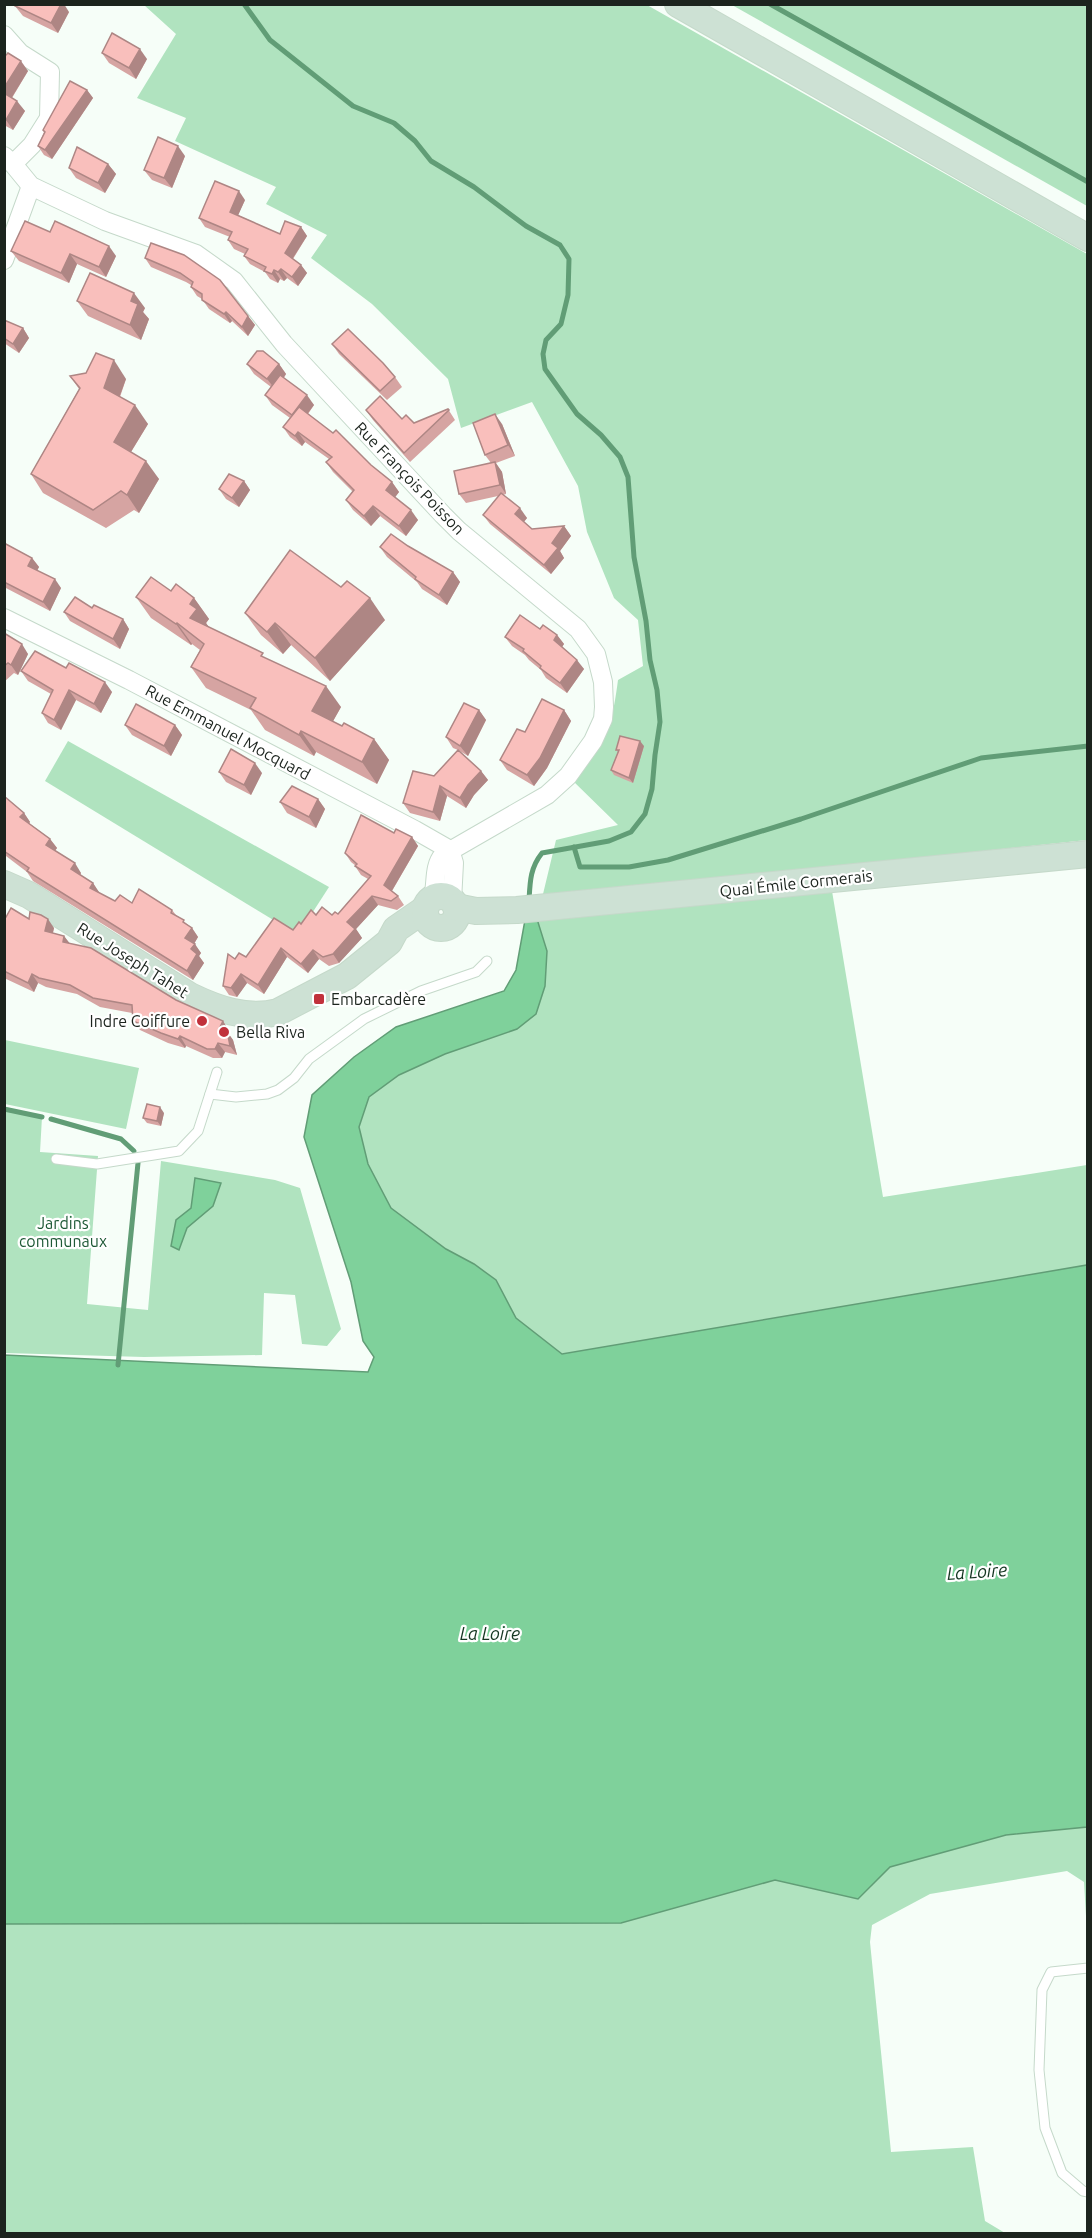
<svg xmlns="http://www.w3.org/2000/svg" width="1092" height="2238" viewBox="0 0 1092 2238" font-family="Ubuntu,sans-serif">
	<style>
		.green { fill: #b0e3bf }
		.water { fill: #7fd19b; stroke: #619d76; stroke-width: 1.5 }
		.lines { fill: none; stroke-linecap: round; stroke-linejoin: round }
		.stream { stroke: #619d76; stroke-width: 5 }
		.lane-casing { stroke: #c5d9ca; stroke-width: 11 }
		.street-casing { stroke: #c5d9ca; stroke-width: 20 }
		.secondary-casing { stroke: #c5d9ca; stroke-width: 28 }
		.lane { stroke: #fff; stroke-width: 9 }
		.street { stroke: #fff; stroke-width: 18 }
		.secondary { stroke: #cde1d4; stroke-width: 26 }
		.wall { fill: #d6a4a2 }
		.shaded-wall { fill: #ae8684 }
		.building { fill: #f9bfbc; stroke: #ae8684; stroke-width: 1.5 }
		.poi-dot { fill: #c1313b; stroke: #fff; stroke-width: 2 }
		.labels { text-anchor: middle; stroke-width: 4.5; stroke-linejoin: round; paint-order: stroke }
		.street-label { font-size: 16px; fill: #1c241e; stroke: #fff }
		.poi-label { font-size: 16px; fill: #1c241e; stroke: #fff; text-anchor: start }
		.park-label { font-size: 16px; fill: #1e5936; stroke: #fff }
		.water-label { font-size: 18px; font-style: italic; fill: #153722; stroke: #fff }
	</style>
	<rect width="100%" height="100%" fill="#f6fef8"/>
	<g class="green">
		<path d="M144,5H647L1087,254V840L828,867L883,1197L1087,1165V1265L562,1354L516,1318L496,1280L474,1264L446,1249L391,1208L368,1164L359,1127L369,1097L399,1075L445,1054L545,986L547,951L537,919L556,840L618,825L572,780C606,747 612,726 618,680L643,666L638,620L614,598L587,532L578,486L532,402L461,428L448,379L372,304L311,258L327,235L266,204L276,187L175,141L186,118L137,98L176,34Z"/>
		<polygon points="732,5 1087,5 1087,206"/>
		<polygon points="68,741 329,887 298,935 45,781"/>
		<polygon points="5,1040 139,1068 126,1129 5,1104"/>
		<polygon points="5,1109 42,1117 40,1152 98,1156 87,1304 148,1310 161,1161 275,1180 300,1188 341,1329 327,1346 302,1344 295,1295 264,1293 262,1355 144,1357 5,1353"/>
		<polygon points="1087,1827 1087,1933 1084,1882 1067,1871 930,1894 872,1925 870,1942 891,2152 973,2147 985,2221 1005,2233 5,2233 4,1924 621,1923 775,1880 858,1899 890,1867 1006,1835"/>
	</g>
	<g class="water">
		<polygon points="537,919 547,951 545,986 536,1014 517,1029 445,1054 399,1075 369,1097 359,1127 368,1164 391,1208 446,1249 474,1264 496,1280 516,1318 562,1354 1087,1265 1087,1827 1006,1835 890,1867 858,1899 775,1880 621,1923 5,1924 5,1355 368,1372 374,1357 363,1341 351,1282 304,1137 312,1095 354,1057 396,1027 504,991 516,970 525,920"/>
		<polygon points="195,1178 221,1183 213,1206 187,1228 179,1250 171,1246 176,1220 191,1208"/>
	</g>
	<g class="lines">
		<g class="stream">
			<path d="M244,4L270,40L353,106L394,123L415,141L431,161L474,187L526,226L560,245L569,259L568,295L561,324L546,340L543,354L545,369L577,414L601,435L620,457L628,477L634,557L646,621L650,660L657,690L660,722L655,755L652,789L645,814L631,832L609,841L542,853C530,868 530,882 529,901"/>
			<polyline points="770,4 1088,182"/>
			<polyline points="574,847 580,867 629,867 668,860 801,819 981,758 1088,746"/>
			<polyline points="4,1109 42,1117"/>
			<polyline points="51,1119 121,1139 134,1151"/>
			<polyline points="118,1365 138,1163"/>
		</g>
		<g class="lane-casing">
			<g id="lane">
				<polyline points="210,1094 236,1097 267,1094 278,1090 294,1078 309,1059 364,1019 421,991 476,972 487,961"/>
				<polyline points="56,1159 97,1164 179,1151 198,1131 217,1072"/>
				<polyline points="1088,1968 1051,1972 1042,1990 1039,2070 1045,2128 1062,2173 1083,2191 1088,2192"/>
			</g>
		</g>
		<g class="street-casing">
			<g id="street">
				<polyline points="4,35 20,53 50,72 49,118 32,145 13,164"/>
				<path d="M4,156L13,164L31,186L105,221L196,254L234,281L284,344L443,515L459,531L578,629L596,654L603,682L604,707L603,719L593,741L568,776L547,795L443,855C433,867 437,883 433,897"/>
				<polyline points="4,260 31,186"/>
				<polyline points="4,618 129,680 415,830 450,850"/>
				<polyline points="450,850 454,863 452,901"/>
			</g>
		</g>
		<g class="secondary-casing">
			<g id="secondary">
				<polyline points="678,4 1088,238"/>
				<path d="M4,884L29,895L190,996C217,1009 247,1020 278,1012L347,976L389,942L396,929L425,909"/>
				<circle cx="441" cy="912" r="16"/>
				<polyline points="456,907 476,911 517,910 1088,854"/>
			</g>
		</g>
		<use href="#lane" class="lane"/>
		<use href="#street" class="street"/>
		<use href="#secondary" class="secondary"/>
	</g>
	<g class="wall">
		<polygon points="15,6 69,12 58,33 23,16"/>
		<polygon points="102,53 147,59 136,79 109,63"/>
		<polygon points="4,57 28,71 12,98 25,111 13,130 4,125"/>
		<polygon points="87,90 93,98 52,159 44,155 38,146 44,132 43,130"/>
		<polygon points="185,156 172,188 152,180 144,170"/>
		<polygon points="108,164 116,174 105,193 76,178 69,168"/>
		<polygon points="245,200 238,215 280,234 301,227 307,236 293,259 301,265 307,273 298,286 287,278 284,281 280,279 278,283 270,279 265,272 250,264 244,256 245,254 234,249 228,240 230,237 205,227 199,218"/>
		<polygon points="50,232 116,256 106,277 77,264 69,283 19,261 11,251"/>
		<polygon points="151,243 248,316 255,325 248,336 232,321 230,323 209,309 202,299 197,296 191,287 191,285 186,282 151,267 145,258"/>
		<polygon points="77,301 145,308 143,312 149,319 141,340 88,316"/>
		<polygon points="4,320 23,328 29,338 19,353 4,343"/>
		<polygon points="332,344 395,377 402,387 387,400 339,354"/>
		<polygon points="247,364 279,364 286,374 284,378 314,405 308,414 392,482 399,492 395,497 418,520 406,536 380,516 371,526 353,510 346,500 353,492 333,472 326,462 329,459 305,442 302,446 290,437 283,427 290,418 272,405 265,395 271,387 254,374"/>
		<polygon points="86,373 126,379 120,397 148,424 131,452 159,479 139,513 134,510 106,528 43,493 31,474 79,389 70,376"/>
		<polygon points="448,409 455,420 410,462 373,420 366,410 402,419 414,423"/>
		<polygon points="502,424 515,456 496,463 502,472 506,494 503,495 527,518 524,522 532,529 564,526 571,536 560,551 564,558 551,574 490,524 483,515 498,496 466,503 459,494 491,463 485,455"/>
		<polygon points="244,481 250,490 239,507 226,499 219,489"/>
		<polygon points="4,543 32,558 39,567 37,570 61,588 50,611 4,587"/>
		<polygon points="408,546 453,572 460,582 447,605 422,589 417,582 387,557 380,547"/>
		<polygon points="171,591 194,598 209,619 206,623 209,628 267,659 341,707 333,721 342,726 374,739 389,760 377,784 316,752 314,756 265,730 251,710 206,688 191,667 200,650 192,644 191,645 151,618 136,597"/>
		<polygon points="92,608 123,619 129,629 120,649 70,621 64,612"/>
		<polygon points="245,613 385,620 330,681 291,645 283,654 261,635"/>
		<polygon points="540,629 557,635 564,644 562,647 584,669 567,693 546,678 541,670 529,660 525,655 512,646 505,637"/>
		<polygon points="4,633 28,654 18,675 14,673 4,682"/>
		<polygon points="66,668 112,692 101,713 76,700 61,730 48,723 42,713 51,694 28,681 21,671"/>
		<polygon points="479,710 486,720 468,756 458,750 481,771 488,780 474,795 466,808 447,796 440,821 410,813 403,803 434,776 458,750 453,748 446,737"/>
		<polygon points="564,710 571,721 547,768 534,786 507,770 500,760"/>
		<polygon points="125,725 175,725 182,735 171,756 132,735"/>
		<polygon points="644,746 633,783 614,775 611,770 618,752 616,750"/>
		<polygon points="219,772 262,773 251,795 226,782"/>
		<polygon points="4,796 24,813 30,822 29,823 50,839 57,848 55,851 81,873 80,875 93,883 99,893 115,901 132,903 172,910 176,915 192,928 198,937 194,944 201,953 199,956 204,963 193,980 33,881 27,872 6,856 4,858"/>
		<polygon points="318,799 325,809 316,828 287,813 280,802"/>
		<polygon points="394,833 412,837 418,846 392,891 398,896 404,905 397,910 378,905 356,929 362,938 339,963 329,966 319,959 308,973 287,957 264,994 247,983 237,997 229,995 223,986 235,959 246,957 293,930 316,915 332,915 338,914 368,879 361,875 355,866 356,866 351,862 345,853"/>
		<polygon points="4,916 29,919 54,928 53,933 64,936 69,943 176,1000 223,1021 229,1031 228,1033 233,1040 237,1055 225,1052 222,1058 213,1058 186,1046 185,1048 168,1043 140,1030 133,1021 132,1013 100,1007 77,994 46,987 38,983 34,992 4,978"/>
		<polygon points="164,1113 161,1126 147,1123 143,1118"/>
	</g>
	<g class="shaded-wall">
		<polygon points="61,4 64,4 69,12 58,33 51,23"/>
		<polygon points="140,49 147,59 136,79 129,68"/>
		<polygon points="21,61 28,71 9,102 4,95 4,88"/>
		<polygon points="87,90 93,98 52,159 45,150"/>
		<polygon points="17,101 25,111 13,130 6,120"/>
		<polygon points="178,146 185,156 172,188 164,178"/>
		<polygon points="108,164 116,174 105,193 98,183"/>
		<polygon points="239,191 245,200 236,220 230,212"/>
		<polygon points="301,227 307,236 291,261 285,253"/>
		<polygon points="109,246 116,256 106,277 99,267"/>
		<polygon points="70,254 77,264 69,283 61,273"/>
		<polygon points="301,265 307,273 298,286 292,277"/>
		<polygon points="281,269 287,278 284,281 278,272"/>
		<polygon points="274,270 280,279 278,283 272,274"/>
		<polygon points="134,293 145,308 143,312 149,319 141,340 130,325 131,301"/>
		<polygon points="226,312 232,321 230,323 224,314"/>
		<polygon points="248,316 255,325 248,336 242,327"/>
		<polygon points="23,328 29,338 19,353 13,344"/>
		<polygon points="114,360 126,379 116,406 104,388"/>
		<polygon points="279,364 286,374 275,389 267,379"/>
		<polygon points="307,395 314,405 299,425 292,415"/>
		<polygon points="135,405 148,424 126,460 114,442"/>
		<polygon points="495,414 502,424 515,456 508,445"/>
		<polygon points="298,432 305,442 302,446 295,436"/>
		<polygon points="146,461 159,479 139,513 127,495"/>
		<polygon points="495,462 502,472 506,494 500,485"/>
		<polygon points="244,481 250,490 239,507 232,498"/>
		<polygon points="392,482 399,492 393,500 386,490"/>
		<polygon points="373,506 380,516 371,526 364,516"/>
		<polygon points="520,508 527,518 522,524 515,514"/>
		<polygon points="411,510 418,520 406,536 399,526"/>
		<polygon points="564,526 571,536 560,551 564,558 551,574 544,565 552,543"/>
		<polygon points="32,558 39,567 35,575 28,566"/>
		<polygon points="453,572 460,582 447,605 439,595"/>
		<polygon points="55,579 61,588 50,611 43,602"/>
		<polygon points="194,598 209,619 206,623 211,630 190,618 190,604"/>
		<polygon points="370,598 385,620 330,681 315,658"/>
		<polygon points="123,619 129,629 120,649 113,639"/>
		<polygon points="177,623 192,644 191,645 176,624"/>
		<polygon points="275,623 291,645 283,654 267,632"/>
		<polygon points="557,635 564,644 560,650 554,640"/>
		<polygon points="22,644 28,654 18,675 11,665"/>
		<polygon points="577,660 584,669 567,693 560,683"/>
		<polygon points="105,682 112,692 101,713 94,704"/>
		<polygon points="326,686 341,707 327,732 312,711"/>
		<polygon points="69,690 76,700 61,730 54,720"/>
		<polygon points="479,710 486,720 468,756 460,746"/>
		<polygon points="564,710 571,721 547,768 534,786 527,775"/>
		<polygon points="175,725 182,735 171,756 164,746"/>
		<polygon points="301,731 316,752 314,756 299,735"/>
		<polygon points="374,739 389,760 377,784 362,762"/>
		<polygon points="640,741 644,746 633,783 629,778"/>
		<polygon points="255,763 262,773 251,795 244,785"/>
		<polygon points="481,771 488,780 474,795 466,808 460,798 468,785"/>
		<polygon points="440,786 447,796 440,821 433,812"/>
		<polygon points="318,799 325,809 316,828 309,817"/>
		<polygon points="24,813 30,822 27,826 20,817"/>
		<polygon points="412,837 418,846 390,894 384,885"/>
		<polygon points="50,839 57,848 52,854 46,845"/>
		<polygon points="75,863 81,873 78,878 71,869"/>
		<polygon points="93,883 99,892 96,897 90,888"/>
		<polygon points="372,896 378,905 356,929 362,938 339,963 333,954 347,922"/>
		<polygon points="48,919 54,928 51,940 45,931"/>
		<polygon points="192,928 198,937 192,947 185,938"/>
		<polygon points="64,936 71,945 63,942"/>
		<polygon points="195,944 201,953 199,956 204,963 193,980 187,971 191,949"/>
		<polygon points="281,948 287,957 264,994 258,985"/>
		<polygon points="313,950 319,959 308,973 301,964"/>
		<polygon points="32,974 38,983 34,992 28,983"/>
		<polygon points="241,974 247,983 237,997 231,988"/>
		<polygon points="223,1021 229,1031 228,1033 233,1040 237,1055 230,1046 220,1027"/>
		<polygon points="180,1036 186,1046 185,1048 178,1039"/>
		<polygon points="218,1043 225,1052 222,1058 215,1049"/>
		<polygon points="160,1107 164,1113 161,1126 157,1121"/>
	</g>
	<g class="building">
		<polygon points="16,4 61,4 51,23 15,6"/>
		<polygon points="112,33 140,49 129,68 102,53"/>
		<polygon points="8,53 21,61 4,88 4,57"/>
		<polygon points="70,81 87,90 45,150 38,146 45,132 43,130"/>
		<polygon points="4,93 17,101 6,120 4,119"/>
		<polygon points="158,137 178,146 164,178 144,170"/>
		<polygon points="77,147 108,164 98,183 69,168"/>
		<polygon points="215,181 239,191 230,212 280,234 285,221 301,227 285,253 301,265 292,277 281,269 278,272 274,270 272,274 264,271 266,267 244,256 248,249 228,240 232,232 199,218"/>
		<polygon points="25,221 50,232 55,221 109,246 99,267 70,254 61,273 11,251"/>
		<polygon points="151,243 184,255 220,280 248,316 242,327 226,312 224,314 202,300 202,294 191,287 193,282 180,273 145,258"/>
		<polygon points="90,273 134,293 131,301 138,304 130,325 77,301"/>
		<polygon points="4,320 23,328 13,344 4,338"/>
		<polygon points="348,329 383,363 395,377 380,391 332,344"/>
		<polygon points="257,351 263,351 279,364 267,379 247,364"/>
		<polygon points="96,353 114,360 104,388 135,405 114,442 146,461 127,495 121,491 93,510 31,474 80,388 70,376 86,373"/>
		<polygon points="280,375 307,395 292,415 265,395"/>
		<polygon points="380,396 402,419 406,415 414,423 448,409 449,410 404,453 366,410"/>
		<polygon points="299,407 333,433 336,430 371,465 392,482 386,490 411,510 399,526 373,506 364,516 346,500 354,490 326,462 332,457 298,432 295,436 283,427"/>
		<polygon points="495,414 508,445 485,455 473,423"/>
		<polygon points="495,462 500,485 459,494 454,471"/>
		<polygon points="229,474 244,481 232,498 219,489"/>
		<polygon points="501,493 520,508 515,514 532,529 564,526 552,543 558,548 544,565 483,515"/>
		<polygon points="391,534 408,546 453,572 439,595 415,579 416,577 380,547"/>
		<polygon points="4,543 32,558 28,566 55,579 43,602 4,582"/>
		<polygon points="290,550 341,587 347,581 370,598 315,658 275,623 267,632 245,613"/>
		<polygon points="151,577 171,591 176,584 194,598 190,604 197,609 190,618 263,653 261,656 326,686 312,711 342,726 344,723 374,739 362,762 301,731 299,735 250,708 256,698 191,667 204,644 177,623 176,624 136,597"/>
		<polygon points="75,597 92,608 94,605 123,619 113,639 64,612"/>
		<polygon points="520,615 540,629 543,625 557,635 554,640 577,660 560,683 540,668 541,666 523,651 524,649 505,637"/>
		<polygon points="4,633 22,644 11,665 8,663 4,666"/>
		<polygon points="35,651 66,668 69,663 105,682 94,704 69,690 54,720 42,713 53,690 21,671"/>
		<polygon points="542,699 564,710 540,758 527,775 500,760 517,729 525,732"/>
		<polygon points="464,703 479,710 460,746 446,737"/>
		<polygon points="136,704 175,725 164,746 125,725"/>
		<polygon points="620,736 640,741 629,778 611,770 619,750 616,750"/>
		<polygon points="231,749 255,763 244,785 219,772"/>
		<polygon points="458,750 481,771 468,785 460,798 440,786 433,812 403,803 413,771 434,776"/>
		<polygon points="292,786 318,799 309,817 280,802"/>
		<polygon points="4,796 24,813 20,817 50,839 46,845 75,863 71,869 93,883 90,888 115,901 120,895 132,903 139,889 172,910 171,913 184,920 183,922 192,928 185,938 195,944 191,949 197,954 187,971 27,871 29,868 4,851"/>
		<polygon points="361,815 394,833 396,829 412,837 384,885 398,896 391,901 372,896 347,922 355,929 333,954 323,957 313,950 301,964 281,948 258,985 241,974 231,988 223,986 228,954 235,959 239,953 246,957 274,918 293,930 299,922 301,924 311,910 316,915 322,907 332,915 335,912 338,914 371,876 355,866 357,864 345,853"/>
		<polygon points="11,908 29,919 30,912 41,915 48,919 45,931 64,936 63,942 91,948 176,1000 223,1021 220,1027 227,1030 230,1046 218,1043 215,1049 207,1049 180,1036 178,1039 161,1033 133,1021 132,1005 93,998 70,985 39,978 32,974 28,983 4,971 4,916 6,917"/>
		<polygon points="147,1104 160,1107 157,1121 143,1118"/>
	</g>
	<g class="poi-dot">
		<rect x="313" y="993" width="12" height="12" rx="3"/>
		<circle cx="202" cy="1021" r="6"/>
		<circle cx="224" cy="1032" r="6"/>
	</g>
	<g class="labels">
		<g class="street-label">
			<text transform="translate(410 478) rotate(46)" y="6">Rue François Poisson</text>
			<text transform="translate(228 732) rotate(28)" y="6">Rue Emmanuel Mocquard</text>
			<text transform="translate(796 883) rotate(-6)" y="6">Quai Émile Cormerais</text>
			<text transform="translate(133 960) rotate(32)" y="6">Rue Joseph Tahet</text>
		</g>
		<g class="poi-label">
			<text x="331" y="1005">Embarcadère</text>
			<text x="190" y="1027" text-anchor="end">Indre Coiffure</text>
			<text x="236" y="1038">Bella Riva</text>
		</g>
		<g class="park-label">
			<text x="63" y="1229">Jardins<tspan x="63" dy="18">communaux</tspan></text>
		</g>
		<g class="water-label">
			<text transform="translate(977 1572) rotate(-4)" y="6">La Loire</text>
			<text x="490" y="1640">La Loire</text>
		</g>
	</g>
	<rect width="1092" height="2238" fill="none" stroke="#1c241e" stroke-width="12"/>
</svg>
